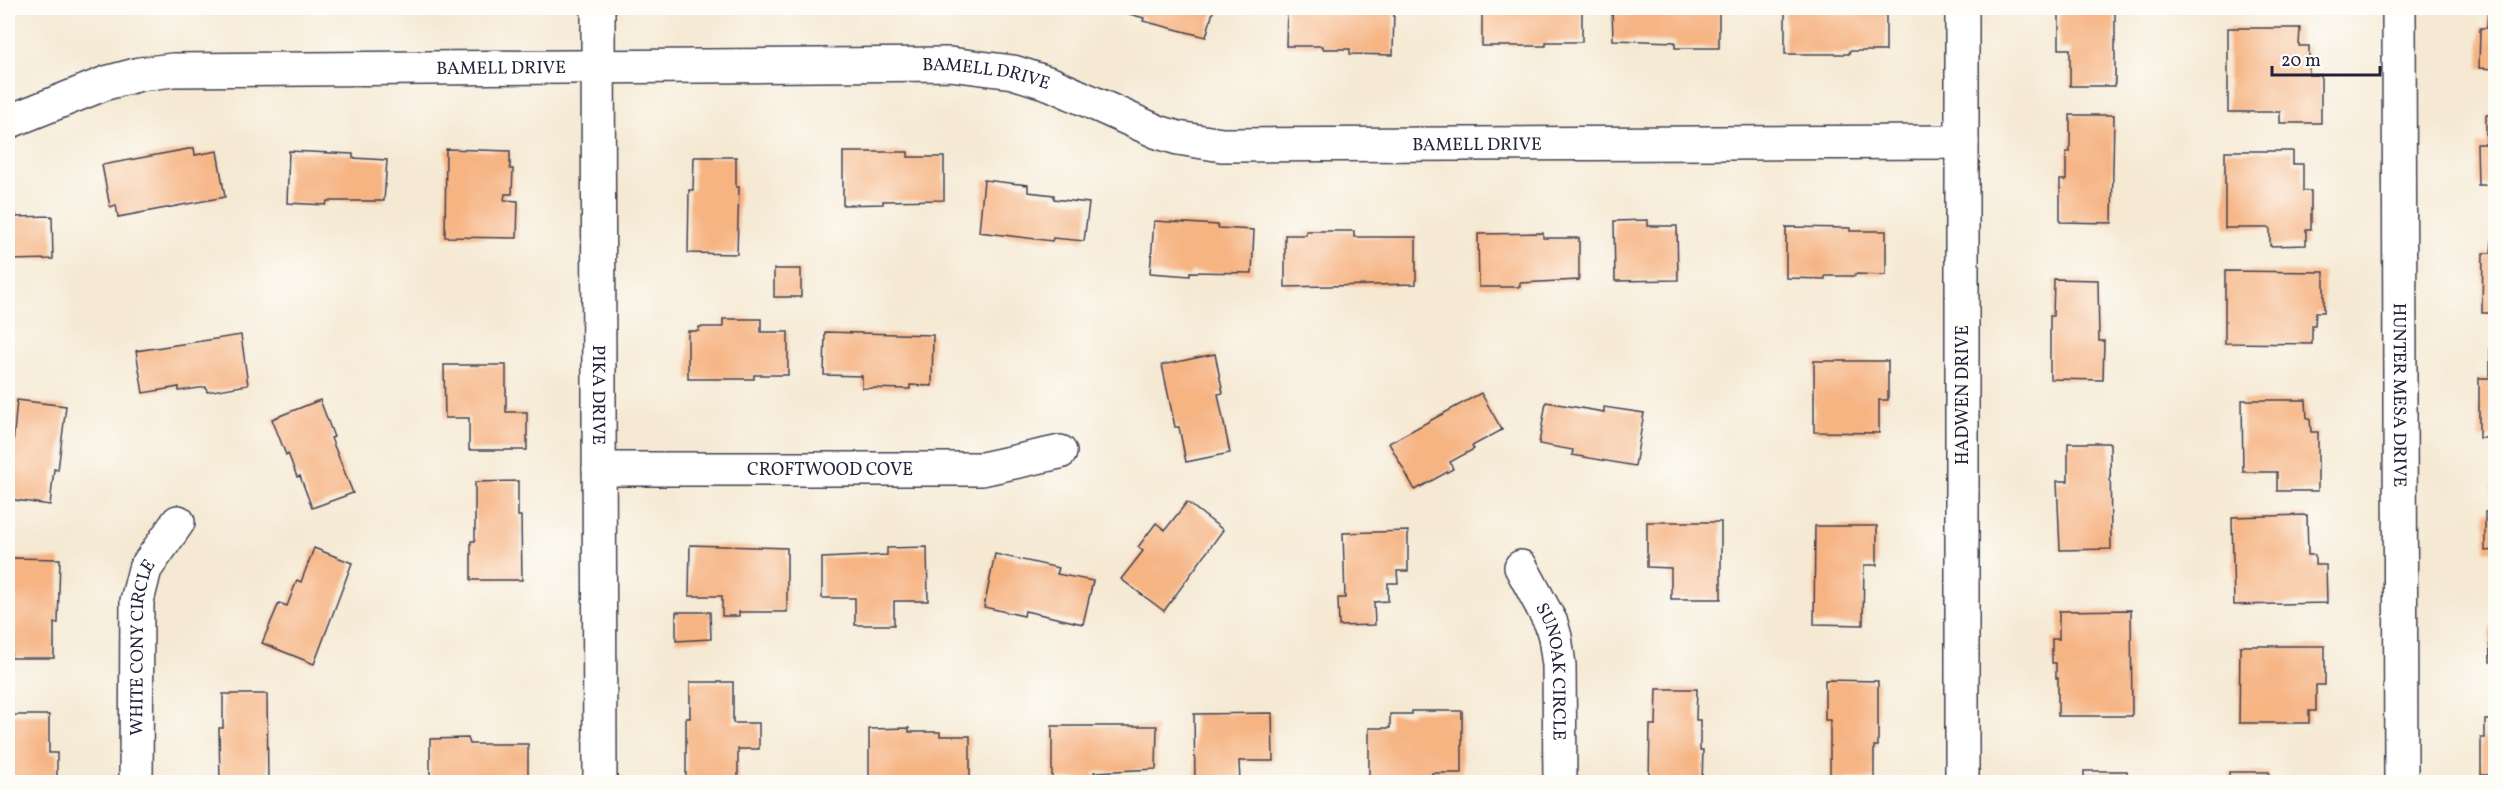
<svg xmlns="http://www.w3.org/2000/svg" width="2503" height="790" viewBox="0 0 2503 790" font-family="Vollkorn,serif">
	<style>
		.building { fill: #f6b483 }
		.lines { fill: none; stroke-linecap: round; stroke-linejoin: round }
		.minor-casing { stroke: #424052; stroke-width: 36 }
		.minor { stroke: #fff; stroke-width: 33 }
		.labels { text-anchor: middle; stroke-width: 4.5; stroke-linejoin: round; paint-order: stroke }
		.street-label { font-size: 18px; fill: #22223b; stroke: #fdfcf7 }
	</style>
	<rect width="100%" height="100%" fill="#fdfcf7"/>
	<filter id="ink" filterUnits="userSpaceOnUse"><feTurbulence type="fractalNoise" baseFrequency=".0167" numOctaves="2"/><feDisplacementMap in="SourceGraphic" scale="12" xChannelSelector="R" yChannelSelector="G"/><feConvolveMatrix kernelMatrix="1 2 1 2 8 2 1 2 1" color-interpolation-filters="sRGB"/></filter>
	<filter id="wash" filterUnits="userSpaceOnUse"><feTurbulence type="fractalNoise" baseFrequency=".008" numOctaves="4" result="noise"/><feDisplacementMap in="SourceGraphic" scale="24" xChannelSelector="R" yChannelSelector="G"/><feGaussianBlur stdDeviation="1.35" result="paint"/><feColorMatrix in="noise" values="0 0 0 0 0 0 0 0 0 0 0 0 0 0 0 0 0 1.4 0 .05"/><feComposite in="paint" operator="in"/></filter>
	<g filter="url(#wash)">
		<rect width="100%" height="100%" fill="#f5e9d3"/>
		<g id="blocks">
			<g class="building">
				<polygon points="1108,8 1214,8 1206,37 1143,21 1144,18"/>
				<polygon points="1287,8 1394,8 1393,55 1350,54 1350,49 1323,49 1323,46 1286,46"/>
				<polygon points="1482,8 1582,8 1582,42 1546,42 1546,46 1482,46"/>
				<polygon points="1612,8 1719,8 1719,48 1675,48 1675,42 1613,40"/>
				<polygon points="1785,8 1886,8 1886,51 1849,51 1849,54 1785,54"/>
				<polygon points="2059,8 2115,8 2115,86 2070,86 2070,49 2059,49"/>
				<polygon points="2488,8 2496,8 2496,69 2479,68 2480,28 2487,28"/>
				<polygon points="2228,28 2300,28 2299,46 2309,46 2309,75 2321,75 2321,123 2280,123 2280,112 2228,112"/>
				<polygon points="2070,115 2114,115 2112,223 2060,222 2060,180 2066,180 2066,152 2070,152"/>
				<polygon points="2486,115 2496,115 2496,185 2478,185 2477,144 2486,144"/>
				<polygon points="194,148 195,155 217,151 225,197 118,217 116,205 110,207 102,165"/>
				<polygon points="446,149 510,151 510,169 513,169 512,194 505,194 504,200 518,201 517,238 445,237"/>
				<polygon points="289,151 353,154 353,158 387,160 384,201 327,201 326,205 287,203"/>
				<polygon points="2225,151 2293,151 2293,164 2303,164 2303,191 2311,191 2311,229 2306,229 2306,245 2270,246 2270,228 2225,228"/>
				<polygon points="843,152 908,152 908,157 944,157 944,200 883,201 883,204 843,205"/>
				<polygon points="694,157 736,157 736,187 739,187 737,254 688,253 689,190 693,190"/>
				<polygon points="984,180 1028,185 1028,192 1054,195 1054,199 1089,203 1084,241 1053,238 1052,241 979,232"/>
				<polygon points="8,213 16,213 16,217 52,216 53,259 8,260"/>
				<polygon points="1648,220 1648,226 1677,226 1678,280 1615,281 1614,221"/>
				<polygon points="1154,221 1218,225 1218,228 1254,230 1252,273 1190,272 1190,276 1150,273"/>
				<polygon points="1786,227 1850,228 1850,231 1886,231 1886,275 1855,274 1855,276 1825,276 1825,279 1786,278"/>
				<polygon points="1306,231 1354,231 1354,237 1416,237 1416,284 1285,287 1285,235 1306,235"/>
				<polygon points="1543,233 1543,238 1579,238 1579,280 1520,283 1520,287 1479,287 1478,234"/>
				<polygon points="2492,241 2496,241 2496,313 2482,313 2483,253 2491,253"/>
				<rect x="774" y="269" width="27" height="28"/>
				<polygon points="2225,271 2324,272 2324,312 2316,312 2315,325 2312,325 2312,344 2225,343"/>
				<polygon points="2054,279 2098,280 2099,341 2104,341 2103,380 2050,379 2050,316 2053,316"/>
				<polygon points="723,319 761,319 761,332 788,332 788,375 754,375 754,379 688,379 688,331 699,331 699,327 723,327"/>
				<polygon points="825,332 933,335 932,386 910,385 910,389 862,388 862,376 824,375"/>
				<polygon points="241,335 248,385 207,392 206,387 179,391 179,387 143,393 136,351"/>
				<polygon points="2490,347 2496,347 2496,438 2479,438 2479,378 2490,378"/>
				<polygon points="1215,354 1223,393 1218,394 1230,453 1186,462 1179,427 1175,427 1162,365"/>
				<polygon points="1814,361 1888,361 1888,400 1879,400 1879,433 1814,432"/>
				<polygon points="444,365 506,365 506,412 527,412 527,450 469,450 469,418 445,418"/>
				<polygon points="1481,393 1502,430 1472,446 1474,449 1450,462 1453,469 1415,490 1389,443"/>
				<polygon points="17,400 66,406 58,470 54,469 50,505 8,499"/>
				<polygon points="320,400 334,437 331,438 353,493 312,508 300,476 297,477 288,453 286,455 272,419"/>
				<polygon points="2242,400 2306,400 2307,419 2310,419 2311,432 2318,432 2318,491 2277,491 2277,472 2243,472"/>
				<polygon points="1546,402 1604,412 1604,407 1644,413 1635,466 1572,455 1573,450 1539,444"/>
				<polygon points="2068,443 2110,443 2111,549 2060,550 2057,481 2068,481"/>
				<polygon points="518,481 518,516 521,516 522,580 471,580 471,541 475,541 475,482"/>
				<polygon points="2492,485 2496,485 2496,550 2485,551 2485,512 2492,512"/>
				<polygon points="1187,502 1223,530 1164,611 1121,579 1143,551 1138,547 1156,523 1165,530"/>
				<polygon points="2307,515 2308,555 2315,555 2315,565 2326,565 2327,603 2234,605 2232,517"/>
				<polygon points="1647,522 1721,522 1721,599 1671,599 1671,568 1647,567"/>
				<polygon points="1815,526 1877,526 1877,565 1864,565 1863,625 1814,624"/>
				<polygon points="1408,531 1408,571 1397,571 1398,583 1388,583 1388,601 1374,602 1375,625 1339,626 1338,598 1345,598 1343,533"/>
				<polygon points="690,545 787,548 787,612 739,612 739,616 722,616 722,596 689,596"/>
				<polygon points="927,547 928,601 894,601 894,625 855,625 855,598 822,598 822,558 887,555 887,548"/>
				<polygon points="314,548 352,563 314,664 262,643 279,603 287,606 297,580 301,582"/>
				<polygon points="995,554 1059,568 1057,574 1093,581 1083,624 1025,611 1024,616 984,607"/>
				<polygon points="12,558 60,559 58,623 54,623 54,658 11,658"/>
				<polygon points="2131,610 2132,716 2058,716 2058,678 2056,678 2056,663 2052,663 2052,639 2059,639 2059,611"/>
				<polygon points="676,612 710,612 711,639 676,641"/>
				<polygon points="2489,625 2496,625 2496,662 2490,662"/>
				<polygon points="2240,646 2325,646 2325,685 2316,685 2316,711 2309,711 2309,723 2239,723"/>
				<polygon points="1825,680 1878,681 1878,746 1874,746 1874,779 1830,779 1830,720 1825,720"/>
				<polygon points="690,682 733,682 733,723 759,723 759,749 738,749 738,782 686,782 686,718 690,718"/>
				<polygon points="1657,689 1697,689 1696,720 1700,720 1700,750 1703,750 1702,782 1649,782 1650,725 1656,725"/>
				<polygon points="223,694 267,694 268,782 220,782 219,728 223,728"/>
				<polygon points="2493,705 2496,705 2496,775 2481,775 2481,738 2485,738 2485,720 2493,720"/>
				<polygon points="1412,711 1462,711 1462,773 1432,773 1432,782 1369,782 1369,728 1390,728 1390,714 1412,714"/>
				<polygon points="1272,713 1273,761 1239,761 1240,782 1195,782 1194,714"/>
				<polygon points="8,715 49,715 49,753 57,753 57,781 8,782"/>
				<polygon points="1052,726 1157,726 1156,769 1094,772 1094,779 1052,779"/>
				<polygon points="909,728 909,732 940,732 940,736 970,736 970,778 935,779 935,782 869,782 869,729"/>
				<polygon points="468,738 470,744 528,744 528,782 430,782 430,739"/>
				<rect x="2084" y="771" width="43" height="11"/>
				<rect x="2229" y="772" width="40" height="10"/>
			</g>
		</g>
	</g>
	<g filter="url(#ink)">
		<use href="#blocks" fill-opacity="0" stroke="#424052" stroke-width="1.5"/>
		<g class="lines">
			<g class="minor-casing">
				<g id="minor">
					<path id="s1" d="M598,8L600,782"/>
					<path id="s2" d="M2399,8L2401,782"/>
					<path id="s3" d="M8,122L106,83L140,74L173,70L950,64L1013,72L1051,84L1158,132L1178,138L1222,145L1962,142"/>
					<path id="s4" d="M599,469H982L1060,452"/>
					<path id="s5" d="M1521,567L1551,623L1555,637L1559,665L1560,782"/>
					<path id="s6" d="M136,782L137,601L145,569L178,522"/>
					<polyline points="1962,782 1962,8"/>
				</g>
			</g>
			<use href="#minor" class="minor"/>
		</g>
	</g>
	<g class="labels">
		<g class="street-label">
			<text dy="6" stroke="none"><textPath href="#s3" startOffset="502">BAMELL DRIVE</textPath></text>
			<text dy="6" stroke="none"><textPath href="#s3" startOffset="988">BAMELL DRIVE</textPath></text>
			<text dy="6" stroke="none"><textPath href="#s3" startOffset="1492">BAMELL DRIVE</textPath></text>
			<text dy="6" stroke="none"><textPath href="#s1" startOffset="387">PIKA DRIVE</textPath></text>
			<text transform="translate(1962 395) rotate(-90)" y="6">HADWEN DRIVE</text>
			<text dy="6" stroke="none"><textPath href="#s2" startOffset="387">HUNTER MESA DRIVE</textPath></text>
			<text dy="6" stroke="none"><textPath href="#s4" startOffset="231">CROFTWOOD COVE</textPath></text>
			<text dy="6" stroke="none"><textPath href="#s6" startOffset="135">WHITE CONY CIRCLE</textPath></text>
			<text dy="6" stroke="none"><textPath href="#s5" startOffset="112">SUNOAK CIRCLE</textPath></text>
		</g>
	</g>
	<rect width="2503" height="790" fill="none" stroke="#fdfcf7" stroke-width="30"/>
	<path d="M2272 66v9h108v-9" fill="none" stroke="#22223b" stroke-width="3"/>
	<text x="2281" y="66" font-size="18" fill="#22223b" stroke="#fdfcf7" stroke-width="4.5" paint-order="stroke">20 m</text>
</svg>
